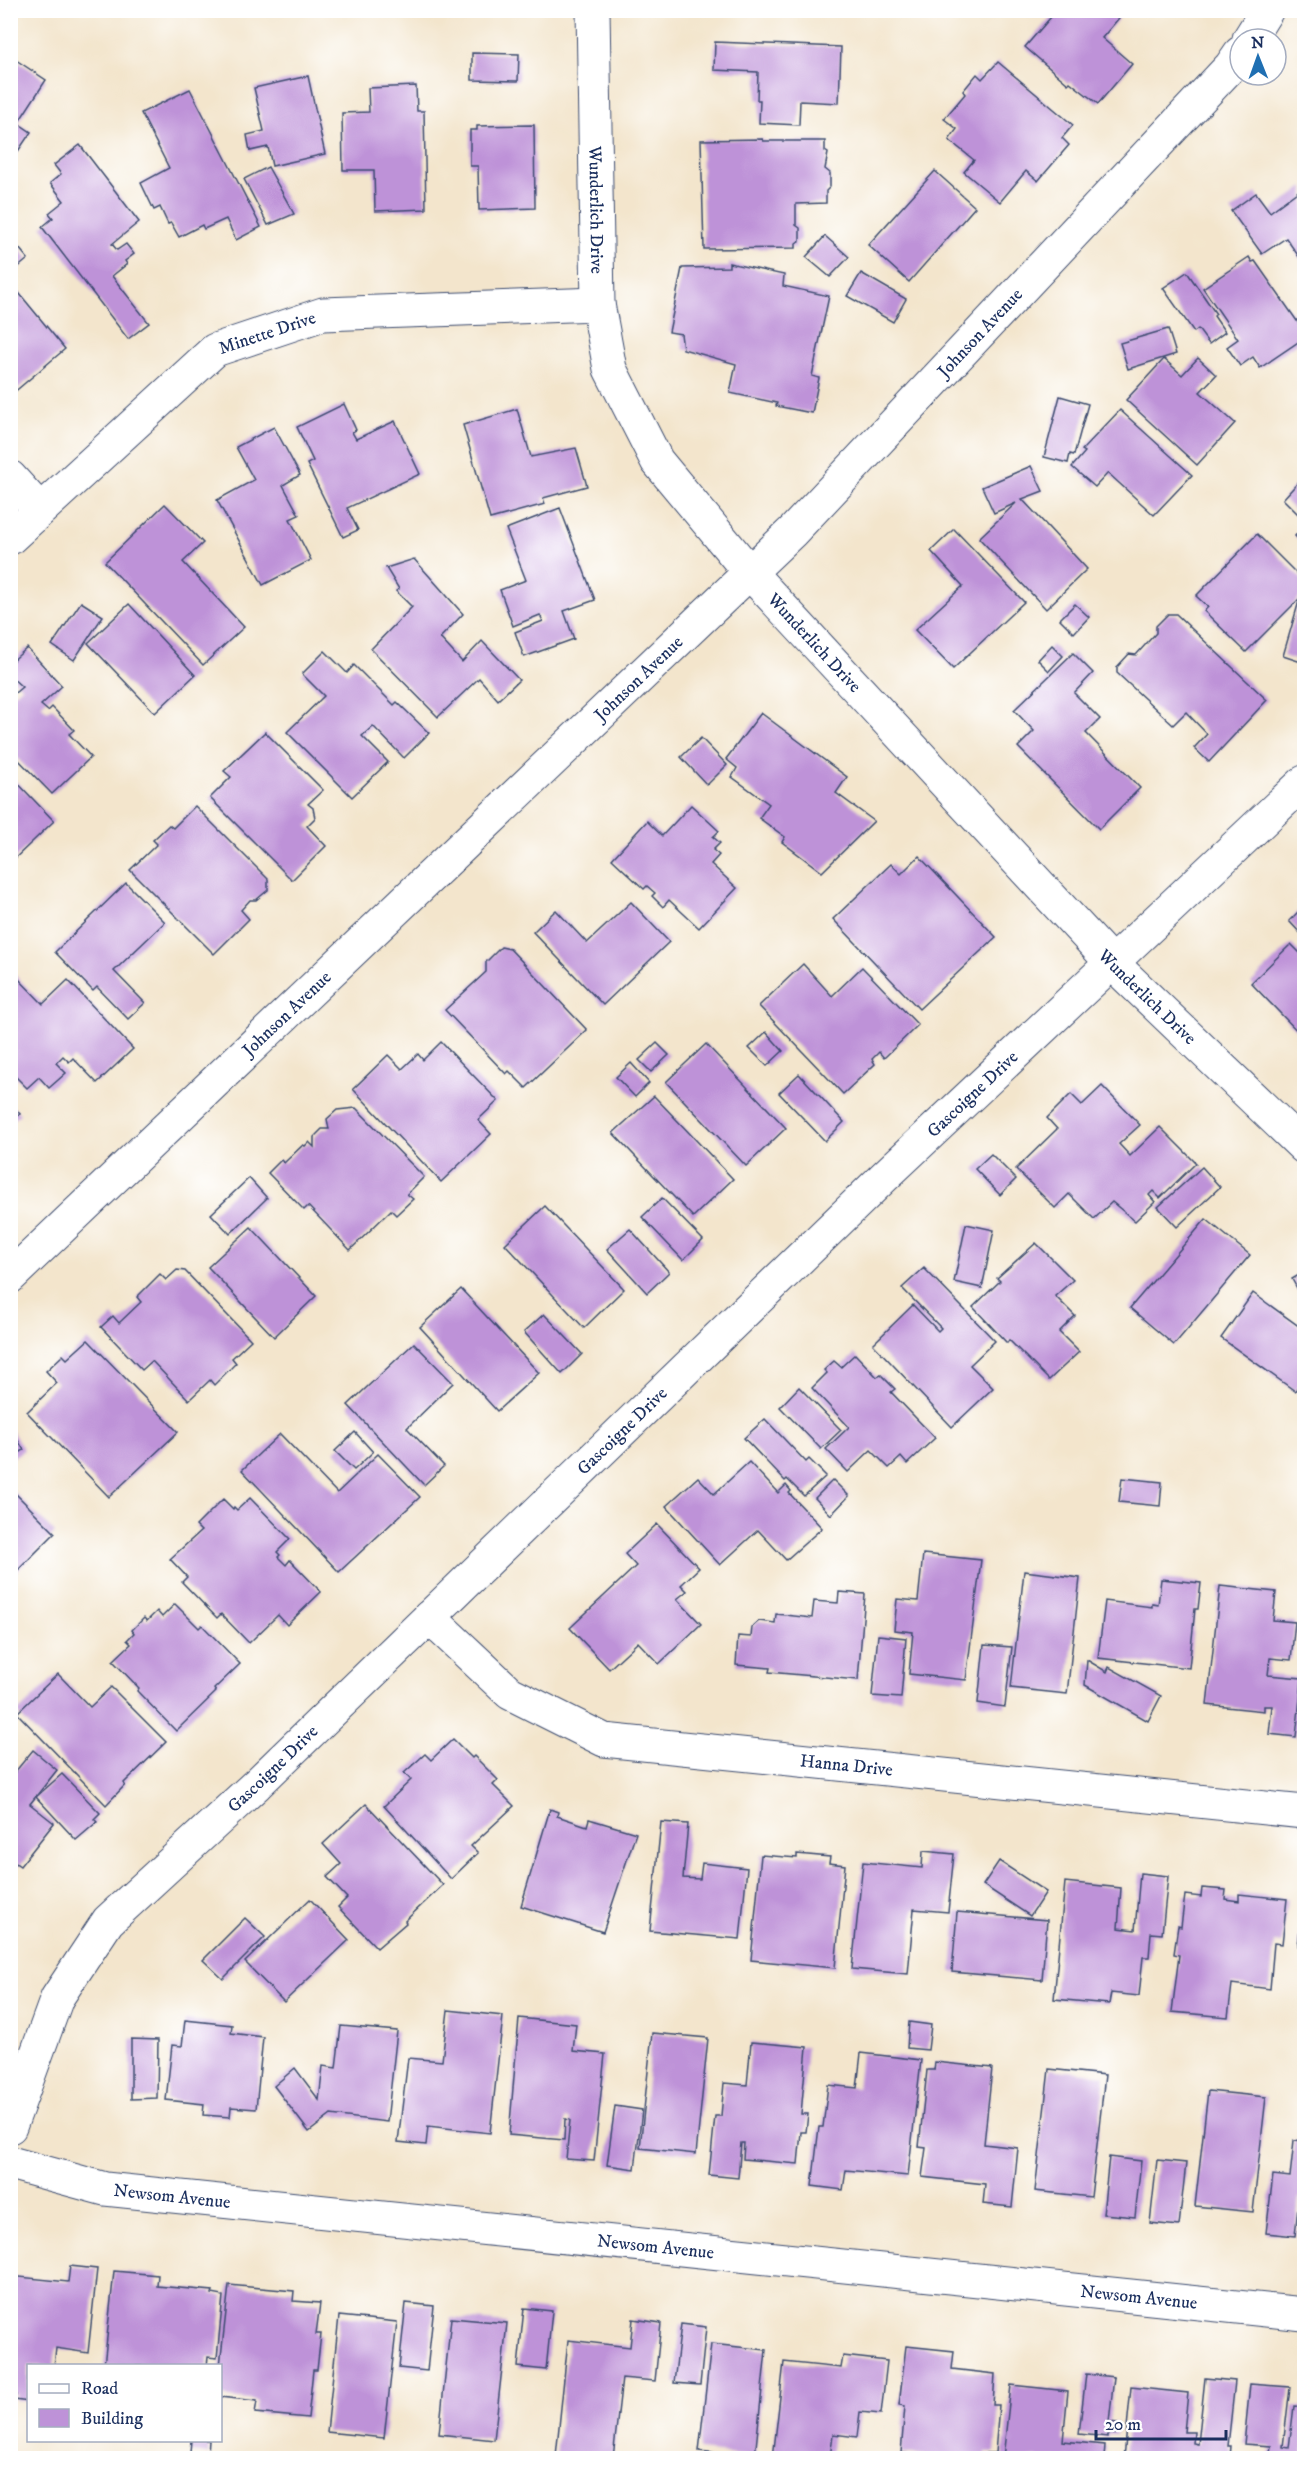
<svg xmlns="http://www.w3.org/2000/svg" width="1315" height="2469" viewBox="0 0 1315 2469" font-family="'IM FELL DW Pica',serif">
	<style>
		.building { fill: #be92d8 }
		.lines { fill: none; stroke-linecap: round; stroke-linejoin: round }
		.minor-casing { stroke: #3b4a6e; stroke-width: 35 }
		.minor { stroke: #fff; stroke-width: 33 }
		.labels { text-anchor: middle; stroke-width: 5; stroke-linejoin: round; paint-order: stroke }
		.street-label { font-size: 18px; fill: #1b2f5e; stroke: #fff }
	</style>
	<rect width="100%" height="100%" fill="#fff"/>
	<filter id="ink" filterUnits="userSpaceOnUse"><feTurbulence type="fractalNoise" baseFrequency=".0167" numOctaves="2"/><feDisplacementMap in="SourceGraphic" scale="12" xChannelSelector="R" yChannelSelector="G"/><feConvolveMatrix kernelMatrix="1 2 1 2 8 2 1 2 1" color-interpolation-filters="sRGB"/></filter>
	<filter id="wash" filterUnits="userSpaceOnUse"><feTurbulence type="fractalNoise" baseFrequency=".008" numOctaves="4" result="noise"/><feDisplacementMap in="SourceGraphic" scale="24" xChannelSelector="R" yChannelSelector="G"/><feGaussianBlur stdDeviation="1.35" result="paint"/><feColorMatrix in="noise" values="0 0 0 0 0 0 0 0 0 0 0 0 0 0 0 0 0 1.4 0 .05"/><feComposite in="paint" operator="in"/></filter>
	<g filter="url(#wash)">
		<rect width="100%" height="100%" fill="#f3e5cc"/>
		<g id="blocks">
			<g class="building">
				<polygon points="1044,10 1122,10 1124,12 1102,38 1132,64 1098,104 1070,82 1068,84 1025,47 1051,17"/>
				<polygon points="715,42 841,47 839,103 800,101 799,125 759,123 760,100 757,100 758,72 714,70"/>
				<polygon points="472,53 519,54 518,81 472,80"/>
				<polygon points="10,56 46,80 18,123 31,132 10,163"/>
				<polygon points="998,62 1073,125 1062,138 1069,145 1038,181 1026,171 1000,202 964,172 974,160 949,140 957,129 944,119 965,94 963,91 977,74 982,79"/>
				<polygon points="308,76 325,154 272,166 268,147 250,151 247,135 264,131 254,88"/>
				<polygon points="416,86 417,111 424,111 426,209 375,211 374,170 343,170 342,113 369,112 368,88"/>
				<polygon points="190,89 261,227 236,240 226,219 204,229 202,225 179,237 171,223 168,224 160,207 154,210 141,183 169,168 141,113"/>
				<polygon points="534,125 535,208 479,210 478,166 470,166 470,130 477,130 477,126"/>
				<polygon points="763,139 763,141 825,141 825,151 828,153 825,169 830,173 830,187 826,191 826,203 796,204 796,225 800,228 800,240 796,243 796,248 704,249 701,140"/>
				<polygon points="80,145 139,222 112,244 117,250 126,244 134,254 125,261 127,264 112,276 149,323 128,339 42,227 53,218 49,213 64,201 50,183 61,174 54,165"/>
				<polygon points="268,167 294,214 268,225 244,179"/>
				<polygon points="935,171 975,207 909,282 868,245"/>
				<polygon points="1304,187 1304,264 1286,238 1262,254 1231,211 1256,193 1270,212"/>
				<polygon points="825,236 849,257 830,277 806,257"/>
				<polygon points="19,248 28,259 10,274 10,252 12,254"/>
				<polygon points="1249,257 1252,262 1255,261 1304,331 1304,338 1260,368 1253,357 1240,366 1227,347 1238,339 1203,288"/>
				<polygon points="729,263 784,275 783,286 829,296 812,376 819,378 812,413 776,406 777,403 730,393 736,364 683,349 681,334 669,332 682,268 729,267"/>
				<polygon points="1187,272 1216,314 1214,316 1225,332 1209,344 1198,329 1194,332 1163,288"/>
				<polygon points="861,273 906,299 893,322 847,296"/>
				<polygon points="10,282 65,349 12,394 10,392"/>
				<polygon points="1168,329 1176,354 1128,369 1120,343"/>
				<polygon points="1198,358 1216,375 1200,392 1235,423 1197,465 1126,400 1164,359 1182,375"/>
				<polygon points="1060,396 1088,404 1074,455 1070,454 1068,463 1044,457"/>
				<polygon points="344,404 356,430 352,432 356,439 395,421 420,474 347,508 358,530 343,537 307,464 313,461 297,427"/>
				<polygon points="517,409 531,457 576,448 587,486 543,498 545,504 490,519 463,425"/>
				<polygon points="1120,410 1192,475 1154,515 1108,473 1095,487 1072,467 1085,452 1082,450"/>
				<polygon points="274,427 300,475 283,485 299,515 290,519 311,560 263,585 217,500 254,480 236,447"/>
				<polygon points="1031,466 1043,491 1022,499 1087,569 1046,609 979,538 1016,503 994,513 982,487"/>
				<polygon points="1304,476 1304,520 1283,499"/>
				<polygon points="165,504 203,543 183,562 244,627 203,665 105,562"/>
				<polygon points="560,508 595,600 564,611 574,639 524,657 515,632 543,621 540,615 513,626 500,590 526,580 506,529"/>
				<polygon points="1304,526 1304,545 1295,536"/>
				<polygon points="954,529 1024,602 953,669 915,630 963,586 931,551"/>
				<polygon points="1257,534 1304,581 1304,594 1246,652 1204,611 1208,607 1196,596"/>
				<polygon points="414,559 463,614 440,638 462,662 482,641 519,680 498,700 479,678 438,717 371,649 412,607 396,591 399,589 386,568"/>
				<polygon points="1299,601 1304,602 1304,663 1283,656"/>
				<polygon points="81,602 103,616 74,660 52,645"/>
				<polygon points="129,604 195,675 155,713 88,643"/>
				<polygon points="1075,604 1089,617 1074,633 1060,619"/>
				<polygon points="1168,614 1176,614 1267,700 1209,762 1194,748 1207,734 1186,712 1173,725 1117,673 1117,667 1129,654 1136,655 1156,633 1156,626"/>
				<polygon points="1052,645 1063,656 1049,671 1038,660"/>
				<polygon points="27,648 62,686 41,705 48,711 52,707 74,730 69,734 91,757 52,794 10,751 10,697 22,687 10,676 10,663"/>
				<polygon points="325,651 347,673 354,665 394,705 397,702 429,733 404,758 373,726 362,736 388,762 352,797 287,732 324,696 302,674"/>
				<polygon points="1073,653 1093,673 1074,693 1100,719 1086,733 1140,788 1099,829 1018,747 1034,731 1014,710"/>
				<polygon points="761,713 847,777 836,793 874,821 822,872 782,842 785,837 759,818 769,804 732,777 737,768 726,759"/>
				<polygon points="265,732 323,790 308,804 313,808 315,818 307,826 326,846 292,880 210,798 231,777 224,771"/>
				<polygon points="701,738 727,765 707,785 681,757"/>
				<polygon points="10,775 54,821 10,863"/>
				<polygon points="691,805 719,831 713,837 720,843 713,850 719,855 711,864 737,888 699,928 669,900 663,907 652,896 655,893 647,886 644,889 612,859 647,821 662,836"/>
				<polygon points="195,806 268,879 268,890 256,900 250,900 241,910 249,919 214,954 130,870 157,844 153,840 169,825 173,828"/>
				<polygon points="919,856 996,937 919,1009 833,919 891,864 901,874"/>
				<polygon points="126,883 165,922 114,971 145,1003 128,1019 97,987 93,991 55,952"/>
				<polygon points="631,902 669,942 603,1005 533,932 556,910 587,943"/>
				<polygon points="1304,906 1304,937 1289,921"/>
				<polygon points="1291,944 1303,956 1304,955 1304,1038 1251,983"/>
				<polygon points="501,947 510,949 587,1030 526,1088 509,1071 506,1074 445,1010 486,972 486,962"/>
				<polygon points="803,964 832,996 862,967 918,1025 884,1058 879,1052 872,1059 875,1064 843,1094 759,1006"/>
				<polygon points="10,970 43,1004 68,980 133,1049 97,1083 73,1058 69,1062 63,1056 56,1063 66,1073 49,1088 39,1077 27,1088 10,1071"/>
				<polygon points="766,1032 783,1051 767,1066 749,1048"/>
				<polygon points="441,1042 498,1101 478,1120 491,1134 441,1182 353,1089 388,1055 402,1069 418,1054 423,1060"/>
				<polygon points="657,1043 669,1055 651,1072 639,1060"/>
				<polygon points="706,1044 786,1128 746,1166 666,1082"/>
				<polygon points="631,1063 649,1083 635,1097 616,1077"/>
				<polygon points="799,1074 844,1122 825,1141 779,1093"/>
				<polygon points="1102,1086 1140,1125 1119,1144 1130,1156 1160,1127 1196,1163 1160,1198 1153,1191 1149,1195 1155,1202 1135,1221 1112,1202 1094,1219 1069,1194 1055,1208 1016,1169 1057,1129 1047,1118 1071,1094 1082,1105"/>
				<polygon points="654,1096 733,1179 693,1217 613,1133"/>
				<polygon points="10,1103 20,1114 10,1123"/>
				<polygon points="356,1108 424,1177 407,1194 413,1199 396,1215 391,1210 350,1250 308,1206 304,1210 268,1173 281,1160 284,1163 303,1145 305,1146 309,1142 314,1147 314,1137 322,1129 329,1129 327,1119 337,1110"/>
				<polygon points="991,1154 1016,1179 1000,1195 975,1169"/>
				<polygon points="1202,1167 1220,1187 1177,1227 1158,1207"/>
				<polygon points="249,1178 267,1198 230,1234 211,1214"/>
				<polygon points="662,1198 703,1240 683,1260 642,1217"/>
				<polygon points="545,1206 624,1289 584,1328 505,1244"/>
				<polygon points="1206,1219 1250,1255 1174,1345 1130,1308"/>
				<polygon points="966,1224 994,1230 982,1288 954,1282"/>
				<polygon points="251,1227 316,1296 274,1337 208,1267"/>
				<polygon points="630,1229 669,1272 647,1293 607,1249"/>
				<polygon points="1036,1243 1073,1280 1055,1296 1075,1316 1059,1332 1079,1352 1049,1380 1009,1340 1007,1343 973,1307 1000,1281 997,1278"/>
				<polygon points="924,1268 995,1341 970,1365 993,1388 952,1427 873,1344 913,1305 938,1331 941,1328 902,1288"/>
				<polygon points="177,1270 185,1271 251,1340 232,1358 236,1363 214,1385 210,1380 189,1400 152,1361 142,1370 101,1327 113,1316 119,1323 141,1302 137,1297 160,1274 166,1280"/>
				<polygon points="1304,1272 1304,1301 1292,1279"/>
				<polygon points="461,1289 539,1373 497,1411 420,1327"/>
				<polygon points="1253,1293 1304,1330 1304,1378 1295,1391 1221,1338"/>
				<polygon points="544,1314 582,1354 562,1374 524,1332"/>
				<polygon points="88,1340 178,1432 109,1497 27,1412 57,1383 46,1371 63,1355 67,1359"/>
				<polygon points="414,1343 453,1383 407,1428 444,1466 424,1485 348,1405"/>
				<polygon points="855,1354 877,1377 881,1375 895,1389 891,1392 935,1438 907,1464 901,1457 889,1468 871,1450 848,1472 826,1449 849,1427 812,1388 827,1373 824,1370 834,1361 841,1367"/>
				<polygon points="799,1387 841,1430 821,1449 780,1407"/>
				<polygon points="765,1419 806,1462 809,1459 826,1476 804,1496 787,1479 785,1481 744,1438"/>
				<polygon points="10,1428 24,1450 10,1459"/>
				<polygon points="355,1432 373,1452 354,1470 335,1451"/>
				<polygon points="280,1434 337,1493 378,1454 420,1497 339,1572 242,1470"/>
				<polygon points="749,1462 778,1493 786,1485 791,1491 789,1493 822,1528 786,1560 758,1530 720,1565 666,1506 698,1477 714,1494"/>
				<polygon points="1122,1478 1162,1482 1160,1506 1119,1502"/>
				<polygon points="833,1480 849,1496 831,1515 815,1498"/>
				<polygon points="10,1488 55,1533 16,1572 10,1567"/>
				<polygon points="250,1498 290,1539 277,1552 280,1555 278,1557 286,1565 290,1560 321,1592 287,1625 278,1615 249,1643 221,1614 217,1618 182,1582 187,1577 170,1559 201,1531 196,1526 223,1499 233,1509 234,1507 237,1510"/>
				<polygon points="657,1524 699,1568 681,1585 687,1591 677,1599 701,1624 659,1664 638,1642 609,1669 570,1628 636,1566 625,1554"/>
				<polygon points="923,1554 981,1560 966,1680 909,1674 913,1632 894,1630 897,1599 918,1601"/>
				<polygon points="1024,1571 1080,1578 1067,1694 1011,1688"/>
				<polygon points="1161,1579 1201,1583 1198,1609 1195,1609 1189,1668 1098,1658 1105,1601 1152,1607 1152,1604 1158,1605"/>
				<polygon points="1220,1586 1276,1592 1273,1620 1295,1622 1291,1660 1270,1658 1268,1675 1302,1678 1296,1737 1269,1734 1272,1706 1264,1706 1264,1711 1207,1705"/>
				<polygon points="839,1592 865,1594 858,1680 769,1672 770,1668 736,1665 738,1636 751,1637 752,1627 759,1621 775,1623 776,1614 812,1618 814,1601 838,1603"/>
				<polygon points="175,1604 199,1628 202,1625 240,1664 214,1689 216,1692 176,1731 137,1691 139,1688 113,1661 131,1644 127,1640 134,1633 132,1630 144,1618 147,1621 157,1611 162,1617"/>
				<polygon points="878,1635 906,1638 901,1698 872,1696"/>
				<polygon points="984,1645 1012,1647 1005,1707 978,1703"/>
				<polygon points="1087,1660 1107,1672 1109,1667 1161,1696 1148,1721 1085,1685"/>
				<polygon points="58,1674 90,1707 111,1687 166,1742 124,1783 125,1785 106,1805 17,1713"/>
				<polygon points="453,1739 472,1758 474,1756 498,1780 493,1785 514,1806 471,1846 478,1853 451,1879 384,1806 411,1780 404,1773 425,1754 431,1760"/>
				<polygon points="33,1750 57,1770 30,1804 54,1823 20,1866 10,1859 10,1778"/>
				<polygon points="62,1774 100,1813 94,1819 97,1822 76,1840 36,1797"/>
				<polygon points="366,1804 443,1885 405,1921 406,1923 377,1948 338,1907 347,1898 327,1877 341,1864 323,1844"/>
				<polygon points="550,1809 558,1812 557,1816 587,1826 589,1819 636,1833 603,1932 521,1906"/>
				<polygon points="661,1822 688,1824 683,1878 700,1879 702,1863 747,1868 740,1939 650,1931"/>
				<polygon points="923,1851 954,1854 948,1912 914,1909 908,1974 852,1969 863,1862 922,1868"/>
				<polygon points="797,1854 830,1857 829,1863 845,1865 835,1968 751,1960 761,1855 797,1858"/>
				<polygon points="999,1861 1046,1892 1030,1916 983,1885"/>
				<polygon points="1140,1873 1168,1876 1162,1934 1151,1933 1149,1957 1143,1957 1139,1996 1111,1993 1109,2004 1054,1999 1065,1882 1121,1888 1118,1928 1135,1930"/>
				<polygon points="1202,1888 1226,1890 1225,1899 1239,1901 1239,1894 1287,1899 1282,1944 1274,1943 1270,1989 1232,1984 1228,2017 1172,2012 1179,1955 1174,1954 1178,1926 1181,1927 1185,1895 1201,1897"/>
				<polygon points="310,1899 349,1940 284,2002 245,1962"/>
				<polygon points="1303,1901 1304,1901 1304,1947 1298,1946"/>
				<polygon points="957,1912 1047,1920 1042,1980 952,1972"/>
				<polygon points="245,1918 265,1937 223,1979 203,1960"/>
				<polygon points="448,2010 503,2016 490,2133 428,2126 426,2145 398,2142 408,2058 442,2061"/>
				<polygon points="519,2018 576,2024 573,2051 605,2054 594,2161 566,2159 570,2120 565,2119 564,2140 509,2135"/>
				<polygon points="185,2020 232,2025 231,2033 263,2037 256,2109 231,2107 230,2117 203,2115 204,2104 166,2100 172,2045 182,2046"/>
				<polygon points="909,2022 931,2025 928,2050 907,2048"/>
				<polygon points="341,2026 397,2031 387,2122 331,2115 309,2132 274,2086 295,2068 319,2100 323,2066 336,2068"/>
				<polygon points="652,2033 708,2038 696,2154 640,2148"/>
				<polygon points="131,2039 158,2040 157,2098 131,2099"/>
				<polygon points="751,2042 807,2047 801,2114 808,2114 806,2132 801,2132 798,2164 743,2159 744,2143 741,2143 738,2178 709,2175 715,2116 721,2116 724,2083 747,2085"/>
				<polygon points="861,2053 921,2060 908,2176 846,2170 843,2190 812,2186 819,2127 823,2127 828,2085 857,2088"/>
				<polygon points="935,2062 992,2068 984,2144 1018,2148 1012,2207 983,2204 985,2184 922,2177 926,2148 919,2147 927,2070 934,2070"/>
				<polygon points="1049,2069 1105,2075 1091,2197 1035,2191"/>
				<polygon points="1208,2091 1266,2097 1253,2212 1195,2206"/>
				<polygon points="615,2106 642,2110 635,2169 607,2165"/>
				<polygon points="1294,2140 1304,2141 1304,2198 1299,2197 1295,2236 1266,2233 1273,2175 1290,2177"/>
				<polygon points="1109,2157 1141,2161 1135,2217 1103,2214"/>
				<polygon points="1157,2160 1186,2163 1179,2226 1150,2223"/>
				<polygon points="70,2266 97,2269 88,2353 56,2348 54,2366 28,2366 28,2402 15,2400 16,2394 10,2393 10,2276 68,2282"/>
				<polygon points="114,2271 158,2275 157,2286 213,2291 212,2294 223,2296 217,2358 208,2357 207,2366 104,2366"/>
				<polygon points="229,2285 294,2291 293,2301 320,2303 316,2334 321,2334 317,2370 313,2370 308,2418 255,2413 257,2401 220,2397 220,2366"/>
				<polygon points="406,2303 434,2306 427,2371 399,2368"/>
				<polygon points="524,2308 552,2311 546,2370 518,2367"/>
				<polygon points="339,2316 397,2322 384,2438 327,2432"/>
				<polygon points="451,2318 507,2323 494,2440 439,2434"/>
				<polygon points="633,2319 661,2323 655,2381 622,2378 613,2458 556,2456 568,2340 630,2347"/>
				<polygon points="681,2324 706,2327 700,2385 674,2383"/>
				<polygon points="711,2344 766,2350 755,2457 699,2451"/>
				<polygon points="906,2346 954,2351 952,2369 995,2374 993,2405 999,2405 995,2453 986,2453 985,2458 932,2458 932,2456 901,2453 905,2406 899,2405"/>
				<polygon points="843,2356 887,2361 881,2414 860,2412 857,2437 833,2434 830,2458 773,2458 784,2362 841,2368"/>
				<polygon points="1086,2374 1114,2377 1109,2422 1117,2423 1116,2434 1108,2434 1108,2437 1079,2434"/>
				<polygon points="1205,2378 1235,2381 1228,2446 1231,2446 1230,2458 1124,2458 1131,2387 1188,2393 1184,2432 1194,2432 1193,2443 1198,2444"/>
				<polygon points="1250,2384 1290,2387 1283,2447 1289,2448 1294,2406 1304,2407 1304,2458 1269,2458 1271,2446 1244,2444"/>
				<polygon points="1011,2385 1068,2391 1063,2441 1105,2445 1104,2458 1003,2458"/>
				<polygon points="191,2440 209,2440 208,2455 190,2453"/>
			</g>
		</g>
	</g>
	<g filter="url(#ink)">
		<use href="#blocks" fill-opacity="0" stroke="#3b4a6e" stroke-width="1.5"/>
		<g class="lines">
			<g class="minor-casing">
				<g id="minor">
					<path id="s1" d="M593,10L598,304L610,369L657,461L750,573L1113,964L1304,1147"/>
					<polyline points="1249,39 1267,10"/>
					<polyline points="10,477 40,510"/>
					<path id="s2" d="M10,538L215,350L323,314L598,304"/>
					<path id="s3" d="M10,1277L793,531L1231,66L1240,53"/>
					<path id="s4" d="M429,1617L510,1693L604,1740L1304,1812"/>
					<path id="s5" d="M10,2127L57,1998L108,1921L257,1784L885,1176L1304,782"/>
					<path id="s6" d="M10,2163L105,2189L1304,2314"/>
				</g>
			</g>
			<use href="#minor" class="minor"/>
		</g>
	</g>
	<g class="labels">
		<g class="street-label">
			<text dy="6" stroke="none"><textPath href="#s1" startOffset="200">Wunderlich Drive</textPath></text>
			<text dy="6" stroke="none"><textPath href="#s2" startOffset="333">Minette Drive</textPath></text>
			<text dy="6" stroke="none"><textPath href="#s3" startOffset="1354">Johnson Avenue</textPath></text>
			<text dy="6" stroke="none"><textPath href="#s1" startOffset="704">Wunderlich Drive</textPath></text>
			<text dy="6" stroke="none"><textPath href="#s3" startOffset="868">Johnson Avenue</textPath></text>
			<text dy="6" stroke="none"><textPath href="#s1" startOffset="1190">Wunderlich Drive</textPath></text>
			<text dy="6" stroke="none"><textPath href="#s3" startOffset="382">Johnson Avenue</textPath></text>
			<text dy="6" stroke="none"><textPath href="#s5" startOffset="1426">Gascoigne Drive</textPath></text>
			<text dy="6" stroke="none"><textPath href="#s5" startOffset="940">Gascoigne Drive</textPath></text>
			<text dy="6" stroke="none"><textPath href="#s4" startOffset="460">Hanna Drive</textPath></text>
			<text dy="6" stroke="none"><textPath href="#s5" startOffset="454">Gascoigne Drive</textPath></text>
			<text dy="6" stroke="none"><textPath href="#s6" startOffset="166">Newsom Avenue</textPath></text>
			<text dy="6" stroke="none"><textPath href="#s6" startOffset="652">Newsom Avenue</textPath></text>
			<text dy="6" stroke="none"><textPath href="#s6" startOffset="1138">Newsom Avenue</textPath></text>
		</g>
	</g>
	<rect width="1315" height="2469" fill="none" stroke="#fff" stroke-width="36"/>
	<rect x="27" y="2364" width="195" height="78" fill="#ffffff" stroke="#a4acbf" stroke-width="1.5"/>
	<rect x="39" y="2384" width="30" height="9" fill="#ffffff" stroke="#a4acbf" stroke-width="1.5"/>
	<text x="81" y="2394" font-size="18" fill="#1b2f5e">Road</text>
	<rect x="39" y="2409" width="30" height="18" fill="#be92d8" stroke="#a4acbf" stroke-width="1.5"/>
	<text x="81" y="2424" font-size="18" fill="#1b2f5e">Building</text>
	<g transform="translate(1258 57) rotate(359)"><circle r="28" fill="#ffffff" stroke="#a4acbf" stroke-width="1.5"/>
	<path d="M0-4.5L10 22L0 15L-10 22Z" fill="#1f6fb2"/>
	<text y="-9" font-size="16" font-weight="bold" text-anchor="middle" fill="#1b2f5e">N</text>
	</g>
	<path d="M1096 2430v9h130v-9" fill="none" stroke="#1b2f5e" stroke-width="3"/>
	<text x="1105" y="2430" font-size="18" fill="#1b2f5e" stroke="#ffffff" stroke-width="4.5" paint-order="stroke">20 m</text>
</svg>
